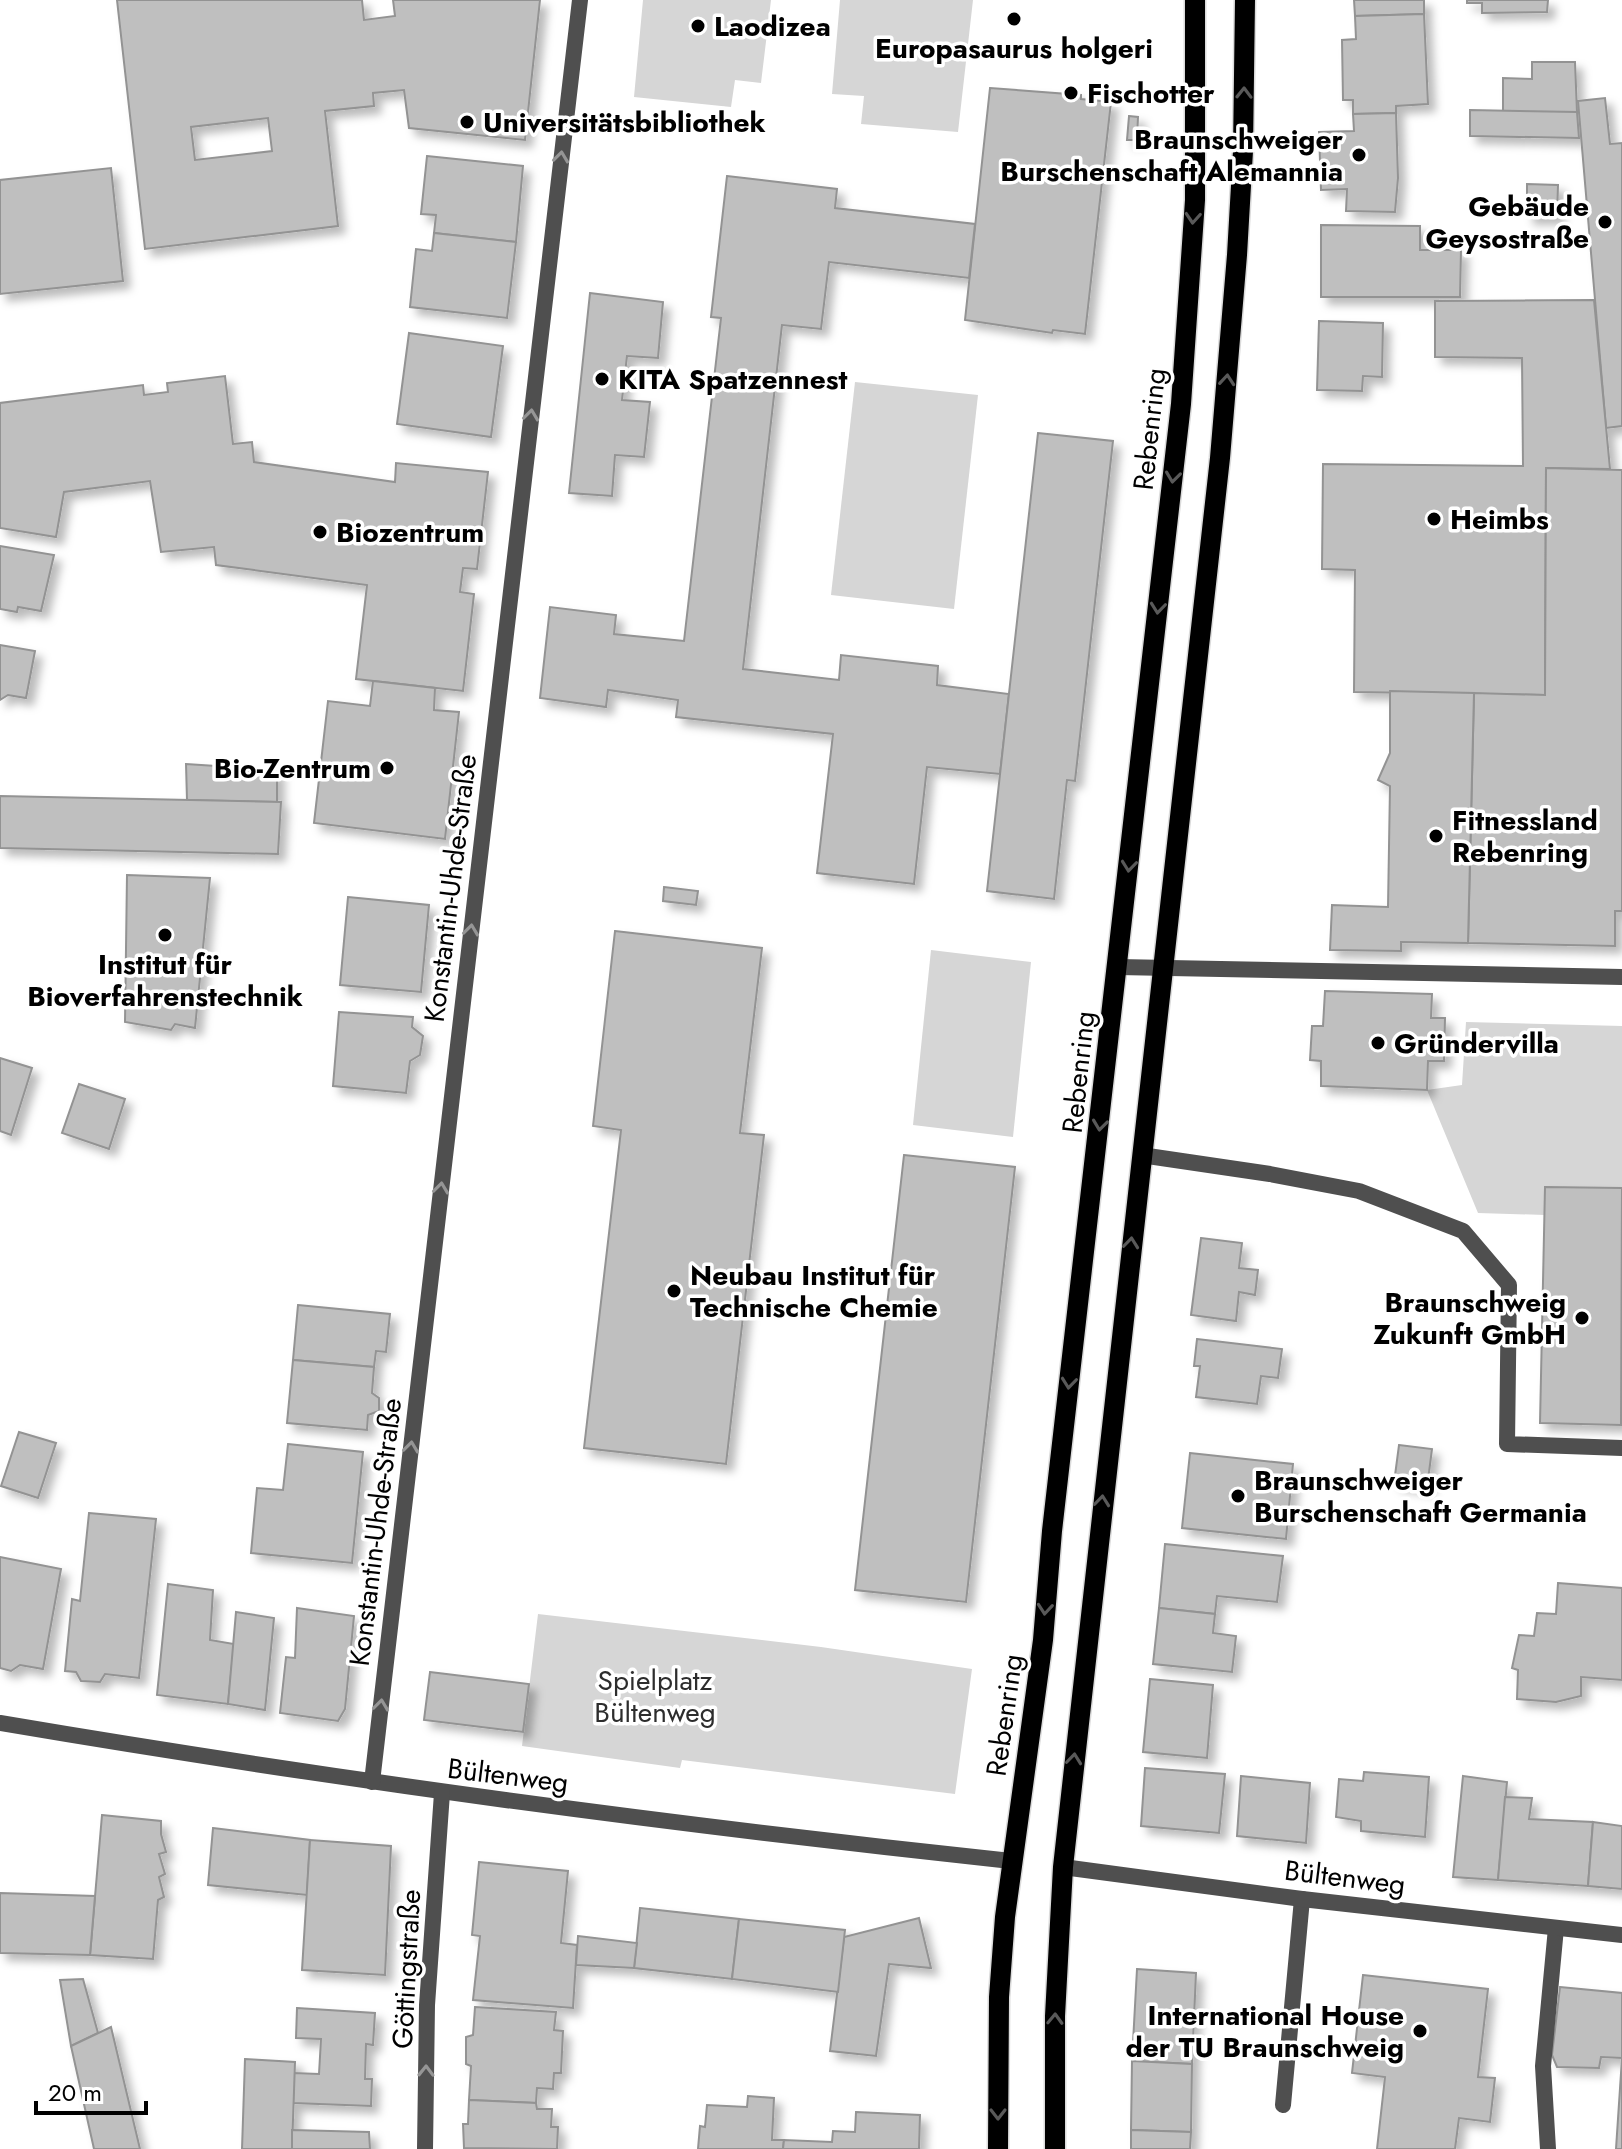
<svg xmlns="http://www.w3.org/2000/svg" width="1622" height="2149" viewBox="0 0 1622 2149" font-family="Jost,sans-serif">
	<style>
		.green { fill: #d6d6d6 }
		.building { fill: #bfbfbf; stroke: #939393; stroke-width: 2; fill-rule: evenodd; filter: url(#shadow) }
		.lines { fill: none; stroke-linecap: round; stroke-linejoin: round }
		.primary-casing { stroke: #dbdbdb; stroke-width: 23 }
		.service { stroke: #4f4f4f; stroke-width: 16 }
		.minor { stroke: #4f4f4f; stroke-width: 16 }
		.primary { stroke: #000; stroke-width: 20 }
		.oneway { stroke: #595959 }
		.oneway2 { stroke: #959595 }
		.poi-dot { fill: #000; stroke: #fff; stroke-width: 3 }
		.labels { text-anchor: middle; stroke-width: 7; stroke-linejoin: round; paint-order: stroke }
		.poi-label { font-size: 28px; font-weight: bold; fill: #000; stroke: #fff; text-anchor: start }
		.street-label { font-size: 28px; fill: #000; stroke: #fff }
		.park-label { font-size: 28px; fill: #2d2d2d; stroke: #fff }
	</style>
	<defs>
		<filter id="shadow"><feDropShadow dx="7" dy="7" stdDeviation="4" flood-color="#0004"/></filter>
	</defs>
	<rect width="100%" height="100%" fill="#fff"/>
	<g class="green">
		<polygon points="643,0 771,0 761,83 735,80 731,107 634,97"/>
		<polygon points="840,0 973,0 958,132 861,124 864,96 832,94"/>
		<polygon points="855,382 978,395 954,609 831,595"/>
		<polygon points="931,950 1031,962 1013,1137 913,1125"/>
		<polygon points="1466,1022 1622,1026 1622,1188 1546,1187 1545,1215 1478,1213 1427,1090 1462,1085"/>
		<polygon points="538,1614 821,1647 972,1669 955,1794 682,1760 680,1768 522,1746"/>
	</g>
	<g class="building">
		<path d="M117,0H362L364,20L395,16L393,0H540L525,140L409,128L404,90L373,93L374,106L325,111L338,226L145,249ZM268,118L272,151L195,160L191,127Z"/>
		<polygon points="1354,0 1424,0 1424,14 1355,16"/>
		<polygon points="1467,0 1548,0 1547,12 1482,13 1482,3 1467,3"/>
		<polygon points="1424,14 1428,104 1396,106 1396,113 1353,114 1353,100 1343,100 1342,40 1356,39 1355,16"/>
		<polygon points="1532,62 1575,62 1577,112 1503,112 1503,78 1532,79"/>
		<polygon points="990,88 1081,95 1081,99 1111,102 1085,334 1053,330 1052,333 965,320"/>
		<polygon points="1605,98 1610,144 1622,143 1622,426 1606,428 1578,101"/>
		<polygon points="1470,110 1577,112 1579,138 1470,136"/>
		<polygon points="1396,113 1398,178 1395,212 1346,211 1347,189 1321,190 1319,132 1354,131 1353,114"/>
		<polygon points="1129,116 1138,117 1137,140 1127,140"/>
		<polygon points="427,156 523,166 516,242 434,233 436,215 421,214"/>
		<polygon points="111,168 123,281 0,294 0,180"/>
		<polygon points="727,176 837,189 835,208 975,224 969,278 829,262 821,329 782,325 743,669 839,680 841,655 938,666 937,685 1009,694 1000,774 927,767 914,884 817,873 833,734 676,717 678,700 608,690 606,707 540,698 550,607 616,615 614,634 684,641 721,318 711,317"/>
		<polygon points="1527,184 1558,185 1557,217 1527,217"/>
		<polygon points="1321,225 1420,226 1420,250 1461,250 1460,297 1321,297"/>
		<polygon points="434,233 516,242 507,318 410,307 416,249 432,251"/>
		<polygon points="590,293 663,302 658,358 627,356 622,400 650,402 644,457 615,455 612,496 569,493"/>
		<polygon points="1594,300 1610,469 1546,468 1545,695 1354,692 1355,570 1322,569 1323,464 1523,466 1522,358 1435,357 1435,301"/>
		<polygon points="1319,321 1383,323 1382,377 1363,376 1362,391 1317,390"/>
		<polygon points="409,333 503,346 491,437 397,424"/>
		<polygon points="225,376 233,444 252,442 254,462 395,482 396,463 488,472 477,569 463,568 460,592 474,594 463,691 356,679 367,585 216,565 214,547 161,552 150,481 64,492 56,537 0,528 0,403 143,385 144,395 168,392 167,383"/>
		<polygon points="1038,433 1113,441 1075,781 1067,780 1054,899 987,891"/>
		<polygon points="1546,468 1622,470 1622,911 1615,911 1615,946 1468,943 1474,693 1545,695"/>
		<polygon points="0,546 54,555 41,611 18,607 17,612 0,609"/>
		<polygon points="0,645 35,651 26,698 8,695 0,700"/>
		<polygon points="373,681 435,688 434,710 459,712 445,839 314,823 328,701 370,706"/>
		<polygon points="1390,691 1474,693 1468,943 1401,942 1401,951 1330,950 1332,905 1388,907 1390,786 1378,780 1390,753"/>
		<polygon points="186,764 277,770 277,802 187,800"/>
		<polygon points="0,796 281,802 278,854 0,848"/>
		<polygon points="127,875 210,878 195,1028 175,1024 171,1030 125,1022"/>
		<polygon points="664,887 698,891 696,905 663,901"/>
		<polygon points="348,897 429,905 421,992 340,985"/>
		<polygon points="615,931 762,948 740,1133 764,1135 726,1464 584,1448 621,1130 593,1126"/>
		<polygon points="1325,991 1432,994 1431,1018 1445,1018 1444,1061 1428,1061 1427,1090 1321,1086 1321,1061 1310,1060 1312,1026 1323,1026"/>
		<polygon points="339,1012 413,1017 412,1027 423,1036 420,1055 410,1061 406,1093 333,1086"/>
		<polygon points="0,1058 32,1068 11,1135 0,1131"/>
		<polygon points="79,1084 125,1099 109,1149 62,1133"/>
		<polygon points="904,1155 1015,1167 966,1602 855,1590"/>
		<polygon points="1545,1187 1622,1188 1621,1425 1540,1423"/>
		<polygon points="1201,1238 1242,1243 1239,1268 1258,1270 1255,1295 1239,1292 1236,1321 1191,1315"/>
		<polygon points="298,1305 390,1314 386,1352 376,1351 374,1367 293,1360"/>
		<polygon points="1197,1339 1282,1349 1278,1378 1261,1376 1257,1404 1196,1397 1200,1366 1194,1366"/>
		<polygon points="293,1360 374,1367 372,1393 379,1398 379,1411 368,1415 367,1430 287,1423"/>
		<polygon points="19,1432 56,1443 38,1498 1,1486"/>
		<polygon points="288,1444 363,1452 352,1563 251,1553 257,1488 283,1490"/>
		<polygon points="1399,1445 1432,1449 1427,1488 1394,1483"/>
		<polygon points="1190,1453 1293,1464 1286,1539 1182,1528"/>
		<polygon points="89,1513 156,1519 139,1678 105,1674 100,1682 81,1681 76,1672 65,1671 72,1599 80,1601"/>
		<polygon points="1165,1544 1283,1556 1277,1602 1217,1596 1215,1614 1159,1608"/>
		<polygon points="0,1557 61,1569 43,1669 20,1665 11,1671 0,1668"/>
		<polygon points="1558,1583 1622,1588 1622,1680 1581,1677 1581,1696 1556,1702 1517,1699 1518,1670 1512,1668 1519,1635 1534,1636 1537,1613 1556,1614"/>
		<polygon points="168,1584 213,1590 210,1640 234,1644 228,1704 157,1695"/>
		<polygon points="297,1608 354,1616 345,1709 338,1721 280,1713 286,1657 295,1658"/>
		<polygon points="1159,1608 1215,1614 1213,1633 1236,1636 1232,1672 1153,1664"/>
		<polygon points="236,1612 274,1618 265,1710 228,1704"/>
		<polygon points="430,1672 529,1684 523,1732 424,1720"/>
		<polygon points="1150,1679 1213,1685 1207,1758 1143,1752"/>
		<polygon points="1145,1768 1225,1774 1219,1833 1141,1826"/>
		<polygon points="1364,1772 1429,1777 1425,1837 1361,1831 1361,1821 1336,1817 1339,1779 1363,1781"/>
		<polygon points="1241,1776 1310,1783 1306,1843 1237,1836"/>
		<polygon points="1463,1776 1507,1782 1498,1880 1453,1877"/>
		<polygon points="1505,1797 1532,1798 1529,1819 1593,1822 1588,1886 1498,1880"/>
		<polygon points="102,1815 161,1821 161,1834 166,1852 159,1854 165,1874 159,1877 164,1897 158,1900 153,1959 90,1955"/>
		<polygon points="1593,1822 1622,1826 1622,1889 1588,1886"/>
		<polygon points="213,1828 310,1840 307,1895 208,1885"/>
		<polygon points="310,1840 391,1846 385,1975 302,1970"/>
		<polygon points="479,1862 568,1871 561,1943 577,1945 573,2008 473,2000 480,1936 472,1935"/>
		<polygon points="0,1893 95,1896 90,1955 0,1953"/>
		<polygon points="640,1908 739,1919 732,1979 634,1968"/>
		<polygon points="919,1918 931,1968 889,1964 876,2056 830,2051 844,1937"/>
		<polygon points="739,1919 845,1930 838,1992 732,1979"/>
		<polygon points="578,1936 637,1943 634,1968 576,1965"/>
		<polygon points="1137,1969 1196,1973 1192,2064 1132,2061"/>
		<polygon points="1363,1975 1488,1989 1478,2077 1495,2078 1490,2122 1459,2118 1455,2149 1377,2149 1385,2077 1352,2073"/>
		<polygon points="83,1979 98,2033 71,2046 60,1980"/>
		<polygon points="1560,1987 1622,1993 1622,2058 1601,2057 1599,2068 1557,2067 1552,2055"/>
		<polygon points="475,2007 556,2012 554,2030 563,2031 561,2073 554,2073 553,2089 537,2088 536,2103 469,2100 471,2066 466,2064 466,2037 473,2035"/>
		<polygon points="297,2008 375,2013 373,2045 366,2044 365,2079 372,2079 371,2106 293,2103 294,2073 319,2074 321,2039 296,2038"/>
		<polygon points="111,2027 140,2149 94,2149 71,2046"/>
		<polygon points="1622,2058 1622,2149 1616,2149"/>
		<polygon points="245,2059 295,2062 292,2149 242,2149"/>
		<polygon points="1132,2061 1192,2064 1191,2132 1131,2130"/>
		<polygon points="748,2096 774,2098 772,2140 784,2140 783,2149 698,2149 700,2126 705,2127 707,2105 747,2107"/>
		<polygon points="469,2100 536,2103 537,2109 552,2109 551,2127 558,2127 557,2149 464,2148 463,2124 468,2124"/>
		<polygon points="856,2112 920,2115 919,2149 783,2149 784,2140 832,2142 833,2131 855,2132"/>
		<polygon points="292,2130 369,2132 370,2149 292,2149"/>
		<polygon points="1131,2130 1191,2132 1190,2149 1131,2149"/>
	</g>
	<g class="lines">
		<g class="primary-casing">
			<g id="primary">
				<polyline points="998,2149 999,1997 1005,1917 1043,1640 1052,1531 1181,404 1195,200 1195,0"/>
				<polyline points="1055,2149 1055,2016 1063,1867 1220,458 1237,255 1243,151 1245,0"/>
			</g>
		</g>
		<g class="service">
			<polyline points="1118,967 1622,977"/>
			<polyline points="1141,1155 1270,1174 1359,1191 1463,1231 1509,1285 1507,1444 1622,1448"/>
			<polyline points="1283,2105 1302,1899"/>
			<polyline points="1548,2149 1543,2066 1556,1928"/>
		</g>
		<g class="minor">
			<path d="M0,1723C336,1780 673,1825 1011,1861"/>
			<polyline points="372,1782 580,0"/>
			<polyline points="1063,1867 1302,1899 1622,1935"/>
			<polyline points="425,2149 427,2005 442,1793"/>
		</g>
		<use href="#primary" class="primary"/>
	</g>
	<defs><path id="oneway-chevron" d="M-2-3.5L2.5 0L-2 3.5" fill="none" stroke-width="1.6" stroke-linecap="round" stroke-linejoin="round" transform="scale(2)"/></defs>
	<g class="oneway">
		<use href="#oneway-chevron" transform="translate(1244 93) rotate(-89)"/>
		<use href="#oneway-chevron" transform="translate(1193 218) rotate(94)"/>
		<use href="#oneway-chevron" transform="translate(1227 380) rotate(-85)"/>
		<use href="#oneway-chevron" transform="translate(1173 477) rotate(97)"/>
		<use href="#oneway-chevron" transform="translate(1158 608) rotate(96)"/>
		<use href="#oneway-chevron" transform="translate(1129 866) rotate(96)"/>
		<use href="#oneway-chevron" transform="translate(1100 1125) rotate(97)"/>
		<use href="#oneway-chevron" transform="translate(1131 1243) rotate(-84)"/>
		<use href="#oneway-chevron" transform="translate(1069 1383) rotate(96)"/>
		<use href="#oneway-chevron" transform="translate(1102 1501) rotate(-84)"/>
		<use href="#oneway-chevron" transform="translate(1045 1609) rotate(95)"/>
		<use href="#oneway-chevron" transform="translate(1074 1759) rotate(-84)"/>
		<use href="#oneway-chevron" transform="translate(1055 2019) rotate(-88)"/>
		<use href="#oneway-chevron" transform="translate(998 2114) rotate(90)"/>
	</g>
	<g class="oneway2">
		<use href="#oneway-chevron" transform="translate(561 157) rotate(-83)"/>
		<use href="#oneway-chevron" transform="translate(531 415) rotate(-83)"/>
		<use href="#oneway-chevron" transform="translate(471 930) rotate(-83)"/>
		<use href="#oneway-chevron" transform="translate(441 1188) rotate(-83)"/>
		<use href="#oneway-chevron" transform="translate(411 1447) rotate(-83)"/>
		<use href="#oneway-chevron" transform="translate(381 1705) rotate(-83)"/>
		<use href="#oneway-chevron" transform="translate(426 2071) rotate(-89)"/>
	</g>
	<g class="poi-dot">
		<circle cx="1014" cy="19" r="8"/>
		<circle cx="698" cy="26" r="8"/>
		<circle cx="1071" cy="93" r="8"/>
		<circle cx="467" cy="122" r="8"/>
		<circle cx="1359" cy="155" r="8"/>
		<circle cx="1605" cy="222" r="8"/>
		<circle cx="602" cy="379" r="8"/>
		<circle cx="1434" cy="519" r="8"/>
		<circle cx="320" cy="532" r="8"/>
		<circle cx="387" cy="768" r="8"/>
		<circle cx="1436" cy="836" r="8"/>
		<circle cx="165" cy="935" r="8"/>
		<circle cx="1378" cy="1043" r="8"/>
		<circle cx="674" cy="1291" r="8"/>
		<circle cx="1582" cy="1318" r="8"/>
		<circle cx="1238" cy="1496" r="8"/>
		<circle cx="1420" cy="2031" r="8"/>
	</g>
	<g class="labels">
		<g class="poi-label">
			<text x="714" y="36">Laodizea</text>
			<text x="1014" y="58" text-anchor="middle">Europasaurus holgeri</text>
			<text x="1087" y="103">Fischotter</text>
			<text x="483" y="132">Universitätsbibliothek</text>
			<text x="1343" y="149" text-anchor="end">Braunschweiger<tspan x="1343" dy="32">Burschenschaft Alemannia</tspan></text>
			<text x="1589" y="216" text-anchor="end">Gebäude<tspan x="1589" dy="32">Geysostraße</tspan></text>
			<text x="618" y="389">KITA Spatzennest</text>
			<text x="1450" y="529">Heimbs</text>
			<text x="336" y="542">Biozentrum</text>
			<text x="371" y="778" text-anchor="end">Bio-Zentrum</text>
			<text x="1452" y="830">Fitnessland<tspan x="1452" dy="32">Rebenring</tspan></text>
			<text x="165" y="974" text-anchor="middle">Institut für<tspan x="165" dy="32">Bioverfahrenstechnik</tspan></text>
			<text x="1394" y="1053">Gründervilla</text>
			<text x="690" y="1285">Neubau Institut für<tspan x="690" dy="32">Technische Chemie</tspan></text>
			<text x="1566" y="1312" text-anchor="end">Braunschweig<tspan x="1566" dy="32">Zukunft GmbH</tspan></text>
			<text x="1254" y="1490">Braunschweiger<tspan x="1254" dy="32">Burschenschaft Germania</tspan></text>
			<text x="1404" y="2025" text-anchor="end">International House<tspan x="1404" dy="32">der TU Braunschweig</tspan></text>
		</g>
		<g class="street-label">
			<text transform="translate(1149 429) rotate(-84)" y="10">Rebenring</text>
			<text transform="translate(450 888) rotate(-83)" y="10">Konstantin-Uhde-Straße</text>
			<text transform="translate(1078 1072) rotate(-84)" y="10">Rebenring</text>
			<text transform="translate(375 1532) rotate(-83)" y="10">Konstantin-Uhde-Straße</text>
			<text transform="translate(1004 1715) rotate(-82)" y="10">Rebenring</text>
			<text transform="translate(508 1775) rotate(7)" y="10">Bültenweg</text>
			<text transform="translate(1345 1877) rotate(7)" y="10">Bültenweg</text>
			<text transform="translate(406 1969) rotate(-87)" y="10">Göttingstraße</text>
		</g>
		<g class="park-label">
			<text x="655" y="1690">Spielplatz<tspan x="655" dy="32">Bültenweg</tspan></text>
		</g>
	</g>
	<path d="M36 2101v12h110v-12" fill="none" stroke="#000000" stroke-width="4"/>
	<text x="48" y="2101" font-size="24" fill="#000000" stroke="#ffffff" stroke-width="6" paint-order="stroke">20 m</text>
</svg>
